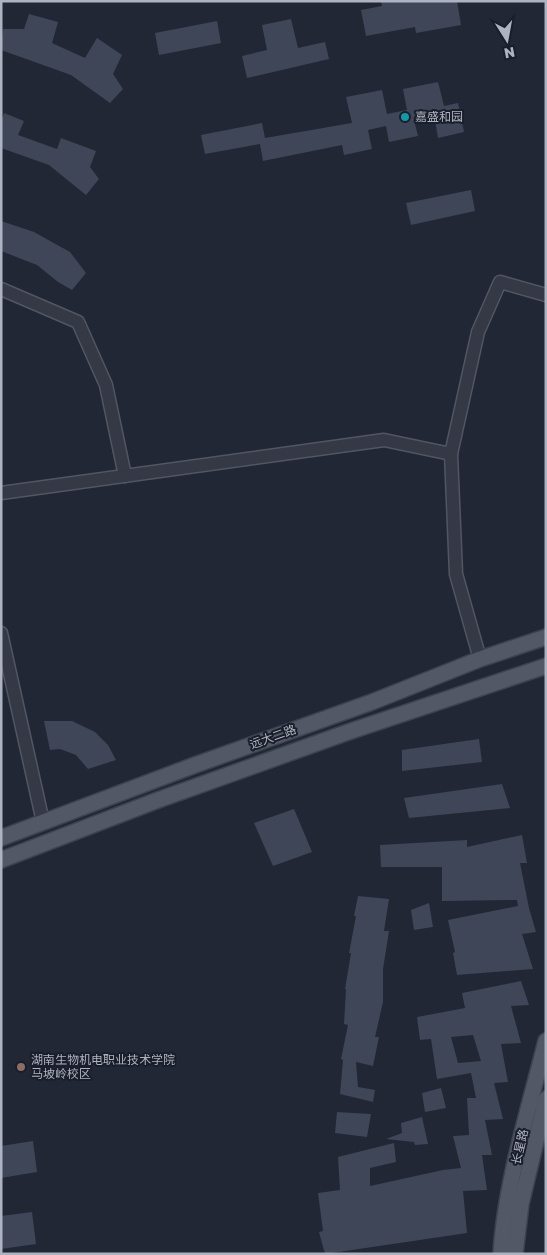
<svg xmlns="http://www.w3.org/2000/svg" width="547" height="1255" viewBox="0 0 547 1255" font-family="'Golos Text','Noto Sans SC',sans-serif">
	<style>
		.building { fill: #3f4657; fill-rule: evenodd }
		.lines { fill: none; stroke-linecap: round; stroke-linejoin: round }
		.minor-casing { stroke: #525663; stroke-width: 15 }
		.major-casing { stroke: #3e424f; stroke-width: 18 }
		.minor { stroke: #343945; stroke-width: 12 }
		.major { stroke: #525865; stroke-width: 15 }
		.culture-dot { fill: #0f9aa8; stroke: #1a1e2a; stroke-width: 2 }
		.education-dot { fill: #8d6e63; stroke: #1a1e2a; stroke-width: 2 }
		.labels { text-anchor: middle; stroke-width: 4; stroke-linejoin: round; paint-order: stroke }
		.poi-label { font-size: 12px; fill: #aeb3c2; stroke: #1a1e2a; text-anchor: start }
		.street-label { font-size: 12px; fill: #aeb3c2; stroke: #1a1e2a }
	</style>
	<rect width="100%" height="100%" fill="#212734"/>
	<g class="building">
		<polygon points="381,1 457,1 461,25 416,33 415,27 366,36 361,10 382,6"/>
		<polygon points="29,14 58,22 52,43 85,58 97,38 122,55 113,74 123,89 110,103 71,75 1,50 3,29 24,29"/>
		<polygon points="291,19 298,48 325,42 329,59 247,78 242,56 267,50 262,25"/>
		<polygon points="217,21 221,43 159,55 155,33"/>
		<polygon points="438,82 444,106 458,103 464,132 438,138 435,120 415,124 418,136 389,142 386,126 368,130 372,149 344,155 342,145 263,161 260,144 205,154 201,135 262,123 265,138 352,123 346,97 382,90 387,114 407,110 403,89"/>
		<polygon points="4,113 24,121 18,135 57,149 61,138 96,151 90,167 99,179 86,195 49,165 1,148 1,122"/>
		<polygon points="471,190 475,211 411,225 406,203"/>
		<polygon points="1,221 34,232 70,252 86,273 72,290 58,282 37,265 1,251"/>
		<polygon points="44,721 72,721 95,732 108,745 116,760 88,769 76,755 60,749 50,750"/>
		<polygon points="479,739 482,762 402,771 402,750"/>
		<polygon points="502,784 510,808 409,818 404,798"/>
		<polygon points="294,809 312,852 273,866 254,823"/>
		<polygon points="522,835 527,863 520,863 529,908 536,932 522,934 533,969 457,975 453,953 455,952 448,920 518,906 517,900 442,901 442,867 381,867 380,845 467,840 467,847"/>
		<polygon points="358,896 389,899 384,931 389,931 383,969 383,1002 375,1037 379,1037 373,1066 356,1062 358,1087 375,1090 373,1102 340,1094 343,1060 341,1059 348,1025 344,1024 346,989 345,989 351,953 349,953 356,916 354,916"/>
		<polygon points="429,903 433,927 414,930 411,910"/>
		<path d="M521,981L529,1005L511,1006L521,1043L501,1044L508,1082L494,1083L503,1119L485,1120L492,1155H482L487,1190L463,1191L467,1233L325,1254L319,1232L323,1231L318,1193L340,1190L338,1157L394,1143L396,1162L370,1168V1186L443,1170L461,1168L453,1136L469,1135L467,1098H476L471,1073L437,1079L431,1039L420,1040L417,1017L465,1008L462,993ZM473,1035L481,1061L458,1063L451,1037Z"/>
		<polygon points="441,1088 446,1108 425,1112 422,1093"/>
		<polygon points="337,1112 371,1114 367,1137 335,1133"/>
		<polygon points="422,1117 428,1144 415,1145 414,1142 386,1139 402,1133 401,1123"/>
		<polygon points="33,1141 37,1172 1,1178 1,1146"/>
		<polygon points="32,1212 36,1244 1,1249 1,1216"/>
	</g>
	<g class="lines">
		<g class="minor-casing">
			<g id="minor">
				<polyline points="1,289 78,322 106,385 125,476"/>
				<polyline points="1,493 384,440 451,454"/>
				<polyline points="1,633 43,822"/>
				<polyline points="480,659 456,574 451,454 478,332 500,282 546,295"/>
			</g>
		</g>
		<g class="major-casing">
			<g id="major">
				<polyline points="1,838 195,765 372,702 480,659 546,637"/>
				<polyline points="1,860 158,800 351,731 546,666"/>
				<path d="M501,1254C505,1185 529,1108 546,1041"/>
				<polyline points="515,1254 521,1204 546,1099"/>
			</g>
		</g>
		<use href="#minor" class="minor"/>
		<use href="#major" class="major"/>
	</g>
	<circle class="culture-dot" cx="405" cy="117" r="5"/>
	<circle class="education-dot" cx="21" cy="1067" r="5"/>
	<g class="labels">
		<g class="poi-label">
			<text x="415" y="121">嘉盛和园</text>
			<text x="31" y="1064">湖南生物机电职业技术学院<tspan x="31" dy="14">马坡岭校区</tspan></text>
		</g>
		<g class="street-label">
			<text transform="translate(273 737) rotate(-20)" y="4">远大二路</text>
			<text transform="translate(520 1147) rotate(-77)" y="4">长星路</text>
		</g>
	</g>
	<rect width="547" height="1255" fill="none" stroke="#aeb3c2" stroke-width="5"/>
	<g transform="translate(507 40) rotate(169)" stroke="#1a1e2a" stroke-width="4" paint-order="stroke">
	<path d="M0-4L9 19L0 12L-9 19Z" fill="#aeb3c2"/>
	<text y="-8" font-size="14" font-weight="bold" text-anchor="middle" fill="#aeb3c2">N</text>
	</g>
</svg>
